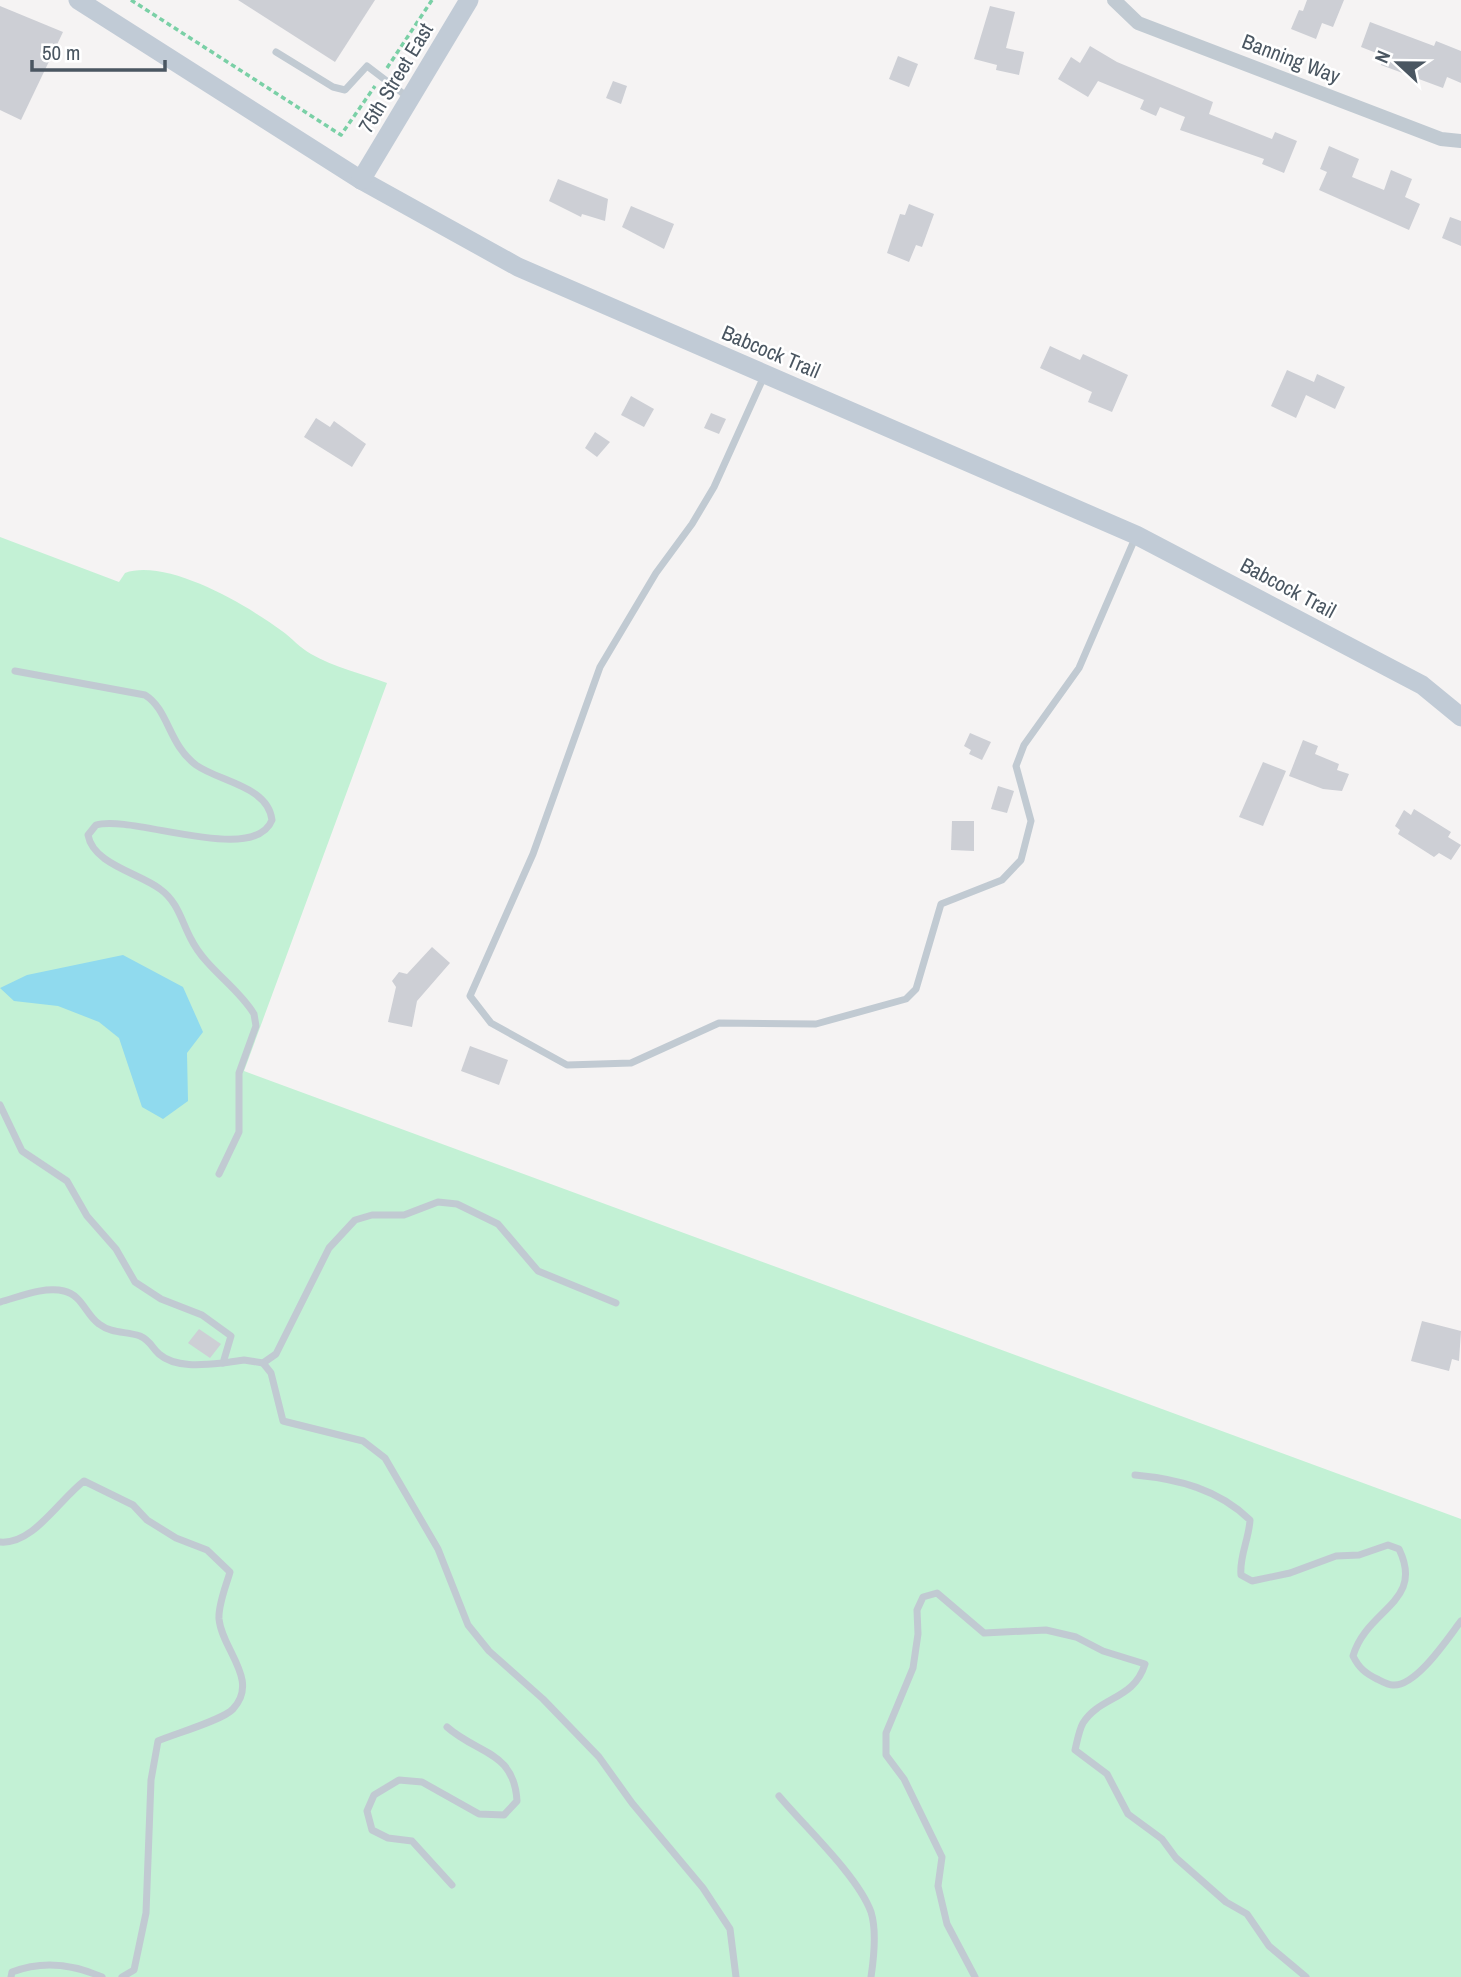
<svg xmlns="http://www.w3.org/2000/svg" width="1461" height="1977" viewBox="0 0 1461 1977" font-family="'Archivo Narrow',sans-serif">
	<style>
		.green { fill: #c3f1d5 }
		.water { fill: #90daee }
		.building { fill: #cdcfd5 }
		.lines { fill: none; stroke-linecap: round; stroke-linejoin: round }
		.path { stroke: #7ad0a6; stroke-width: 3.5; stroke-dasharray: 5 3.5; stroke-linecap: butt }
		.lane { stroke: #c1cad2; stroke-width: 7 }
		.street { stroke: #c1cad2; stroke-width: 14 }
		.secondary { stroke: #c1cbd6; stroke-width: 19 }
		.labels { text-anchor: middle; stroke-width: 5; stroke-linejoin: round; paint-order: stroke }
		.street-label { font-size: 21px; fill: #4a5661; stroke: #fff }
	</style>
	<rect width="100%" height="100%" fill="#f5f3f3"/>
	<path class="green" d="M0,537L119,582L125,573C167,558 247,605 282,631C292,638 300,648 311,654C333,667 363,674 387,683L244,1071L1461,1519V1977H0Z"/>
	<polygon class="water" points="123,955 183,987 203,1032 187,1053 188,1101 163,1119 142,1107 119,1038 99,1022 58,1006 14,1001 0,988 27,975"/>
	<g class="building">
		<polygon points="238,0 375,0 335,62"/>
		<polygon points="1307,0 1344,0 1333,27 1322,23 1316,39 1291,29 1299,10 1303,11"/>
		<polygon points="0,6 63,32 21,120 0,110"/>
		<polygon points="990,6 1015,12 1006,48 1024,52 1019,75 996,70 997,65 974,59"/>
		<polygon points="1370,22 1434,46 1436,41 1461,51 1461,83 1447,77 1443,88 1381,65 1384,56 1361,47"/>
		<polygon points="1090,46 1117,62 1213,102 1209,114 1272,139 1275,132 1297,141 1284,173 1262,164 1264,159 1180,130 1185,117 1160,107 1156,116 1140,109 1144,100 1098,81 1088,97 1058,79 1071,57 1080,63"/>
		<polygon points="898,56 918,64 909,87 889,79"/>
		<polygon points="613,81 627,86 621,104 606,98"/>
		<polygon points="1329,146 1359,159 1352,177 1384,190 1391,170 1412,179 1405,197 1420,204 1409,230 1319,190 1327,172 1320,169"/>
		<polygon points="558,179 608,199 605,221 582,214 581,217 549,201"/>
		<polygon points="909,204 934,214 922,247 916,245 909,262 887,253 900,214 905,215"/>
		<polygon points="631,206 674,224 664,249 622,227"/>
		<polygon points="1450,217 1461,221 1461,246 1442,238"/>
		<polygon points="1050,346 1080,360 1083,354 1128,375 1112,412 1088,402 1092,392 1040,368"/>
		<polygon points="1287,370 1314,382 1317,374 1345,387 1335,409 1306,395 1296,418 1271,406"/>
		<polygon points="631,396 654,409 644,427 621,415"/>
		<polygon points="711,413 726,419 719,434 704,428"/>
		<polygon points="316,418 330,427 334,421 366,444 352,467 304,437"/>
		<polygon points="595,432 610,442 597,457 585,448"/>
		<polygon points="970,733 991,742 982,760 969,754 971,750 964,746"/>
		<polygon points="1303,740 1318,746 1315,754 1339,764 1337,770 1349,774 1342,791 1323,789 1289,776"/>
		<polygon points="1263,762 1286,771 1263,826 1239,817"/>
		<polygon points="998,786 1014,791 1007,813 991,809"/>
		<polygon points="1414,809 1451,832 1448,837 1461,845 1451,860 1439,853 1434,857 1398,834 1400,830 1395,826 1404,810 1411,815"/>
		<polygon points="952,821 974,821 974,851 951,850"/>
		<polygon points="432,947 450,963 417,1001 412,1027 388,1022 396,987 392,981 399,972 407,974"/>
		<polygon points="470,1046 508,1060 499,1085 461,1071"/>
		<polygon points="1422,1321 1461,1331 1459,1361 1452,1359 1449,1371 1411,1361"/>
		<polygon points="199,1329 221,1344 210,1358 188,1343"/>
	</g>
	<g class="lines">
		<g class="path">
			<polyline points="131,0 341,135 375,86"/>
			<polyline points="387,68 432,0"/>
		</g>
		<g class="lane">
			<polyline points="276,52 333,87 345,90 367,66 409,98"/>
			<polyline points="765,374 714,487 692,524 656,573 600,667 533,854 470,996 491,1023 567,1065 631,1063 719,1023 816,1024 906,999 916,989 941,904 1002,880 1021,860 1031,821 1016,766 1024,745 1079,668 1136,536"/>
			<path d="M15,671L145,695C169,710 168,744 196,765C220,782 268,786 272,820C254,866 132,814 96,825L88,835C93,864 139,873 160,889C178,902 181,920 191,939C206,969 237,986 254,1014L256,1026L239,1073V1132L219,1174"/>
			<path d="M0,1105L22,1151L67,1181L87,1216L116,1249L135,1282L161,1299L202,1315L231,1336L223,1363C203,1365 175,1368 159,1354C151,1347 151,1341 140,1336C126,1331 112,1334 99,1324C86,1315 82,1295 64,1291C44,1286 19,1297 0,1302"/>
			<polyline points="223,1363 244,1360 263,1363 276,1354 329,1248 355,1220 372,1215 404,1215 438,1202 457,1204 498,1224 538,1271 616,1303"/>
			<polyline points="263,1363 271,1373 283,1421 363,1441 385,1458 438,1549 468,1625 489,1651 543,1699 599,1757 632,1803 703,1888 730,1929 736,1977"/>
			<path d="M1135,1475C1178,1479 1218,1489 1250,1520C1249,1539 1239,1557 1241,1575L1252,1581L1290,1573L1336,1556L1359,1555L1388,1545L1399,1549C1425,1603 1367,1608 1353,1656C1359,1668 1365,1673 1377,1679C1381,1681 1388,1685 1393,1685C1416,1687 1448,1638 1461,1621"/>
			<path d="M0,1542C33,1545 59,1500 84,1481L133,1505L147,1520L176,1538L207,1550L230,1572C226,1586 218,1605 219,1619C222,1650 260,1680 233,1709C223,1720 174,1734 158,1741L151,1780L146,1913L134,1970L122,1977"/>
			<path d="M447,1727C479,1755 514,1751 517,1801L504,1815L479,1814L422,1782L399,1780L374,1795L367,1811L372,1830L388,1838L412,1841L452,1885"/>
			<path d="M779,1796C804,1826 858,1876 871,1912C877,1931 874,1957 871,1977"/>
			<path d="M11,1977L12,1972C43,1960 73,1964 102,1977"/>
			<path d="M975,1977L947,1924L938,1886L942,1857L904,1779L886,1755V1733L913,1668L918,1634L917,1610L923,1597L937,1593L984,1633L1046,1630L1076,1637L1103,1651L1145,1664C1134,1700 1100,1696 1083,1723C1079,1730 1077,1742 1075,1750L1107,1774L1128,1814L1162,1839L1176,1858L1226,1902L1247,1914L1269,1946L1306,1977"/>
		</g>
		<polyline class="street" points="1114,0 1138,23 1441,139 1461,141"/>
		<g class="secondary">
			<polyline points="78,0 361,180 518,267 1136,535 1422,685 1461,717"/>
			<polyline points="361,180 469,0"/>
		</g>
	</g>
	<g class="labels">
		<g class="street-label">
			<text transform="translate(1291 59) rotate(21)" y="7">Banning Way</text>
			<text transform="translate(396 78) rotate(-59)" y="7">75th Street East</text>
			<text transform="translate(771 352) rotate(23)" y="7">Babcock Trail</text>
			<text transform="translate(1288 588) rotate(28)" y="7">Babcock Trail</text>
		</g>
	</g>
	<g transform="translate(1398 63) rotate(292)" stroke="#ffffff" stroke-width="5" paint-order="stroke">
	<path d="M0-5L12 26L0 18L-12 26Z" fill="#4a5661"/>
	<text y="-10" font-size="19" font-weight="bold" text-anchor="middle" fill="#4a5661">N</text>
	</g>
	<path d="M32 60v10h133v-10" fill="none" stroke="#4a5661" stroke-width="3.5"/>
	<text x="42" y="60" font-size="21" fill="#4a5661" stroke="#ffffff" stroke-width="5" paint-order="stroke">50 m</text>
</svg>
